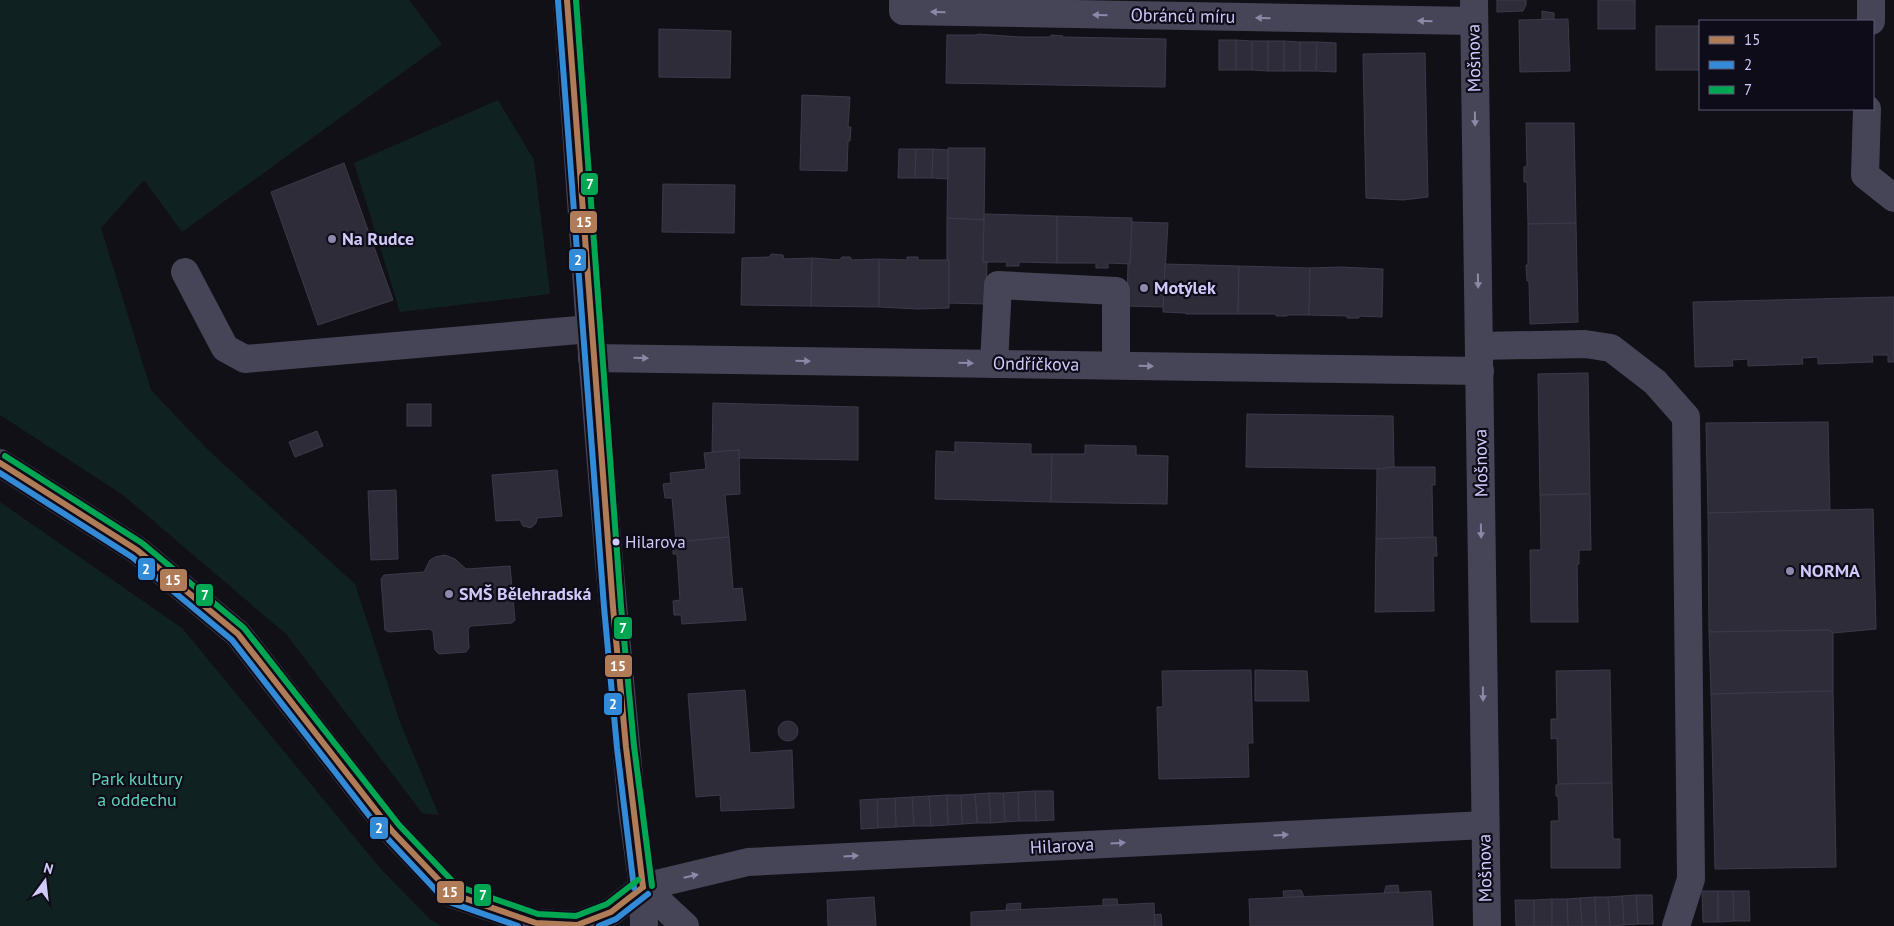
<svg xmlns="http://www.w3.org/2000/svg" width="1894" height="926" viewBox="0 0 1894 926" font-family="'PT Sans',sans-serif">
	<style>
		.green { fill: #102121 }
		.building { fill: #2f2c39; stroke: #3c3a4a }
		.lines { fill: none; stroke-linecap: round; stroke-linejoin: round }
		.minor { stroke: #464557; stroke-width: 28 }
		.bus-1-casing { stroke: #0f0c1a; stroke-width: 10 }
		.bus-2-casing { stroke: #0f0c1a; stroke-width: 10 }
		.bus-3-casing { stroke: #0f0c1a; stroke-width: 10 }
		.bus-1 { stroke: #b07c57; stroke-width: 6 }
		.bus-2 { stroke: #338bd7; stroke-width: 6 }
		.bus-3 { stroke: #00a651; stroke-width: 6 }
		.oneway { fill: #8b88a8 }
		.poi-dot { fill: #8d89aa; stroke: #0f0c1a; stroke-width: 2 }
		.bus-dot { fill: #d0cafa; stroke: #0f0c1a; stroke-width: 2 }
		.labels { text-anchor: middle; stroke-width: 4.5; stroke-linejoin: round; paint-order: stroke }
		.bus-label { font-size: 17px; fill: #d0cafa; stroke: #0f0c1a; text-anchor: start }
		.street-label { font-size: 18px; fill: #d0cafa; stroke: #0f0c1a }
		.poi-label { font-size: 18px; font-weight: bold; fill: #d0cafa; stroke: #0f0c1a; text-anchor: start }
		.park-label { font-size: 18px; fill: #5ed2b5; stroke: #0f0c1a }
		.line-badge { stroke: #0f0c1a; stroke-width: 2 }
		.badge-label { font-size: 14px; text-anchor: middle; font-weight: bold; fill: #fff }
	</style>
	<rect width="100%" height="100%" fill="#111016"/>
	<g class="green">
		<polygon points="0,0 409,0 442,44 182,232 144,180 101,228 151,390 206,448 355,584 401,725 439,815 422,813 286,634 123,495 0,415"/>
		<polygon points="498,100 534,160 550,294 400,312 354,163"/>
		<polygon points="0,502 182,628 381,869 430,919 441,926 0,926"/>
	</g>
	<g class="building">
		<polygon points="1497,0 1526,0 1526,5 1523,11 1497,12"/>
		<rect x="1598" y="0" width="37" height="29"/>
		<polygon points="1542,11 1554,13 1554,19 1542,20"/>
		<polygon points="1568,19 1570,71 1520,72 1519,20"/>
		<rect x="1656" y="26" width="44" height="44"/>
		<polygon points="659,29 731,31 730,78 659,77"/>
		<polygon points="978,34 1020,37 1051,37 1051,35 1063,36 1062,37 1166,39 1165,87 946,83 947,35 977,35"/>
		<rect x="1219" y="40" width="17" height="30"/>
		<polygon points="1236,40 1252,41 1252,70 1236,70"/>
		<polygon points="1252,41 1268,41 1268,71 1252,70"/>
		<rect x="1268" y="41" width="16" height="30"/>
		<polygon points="1284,41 1300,42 1300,71 1284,71"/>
		<polygon points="1300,42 1317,42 1316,71 1300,71"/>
		<polygon points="1317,42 1336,43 1336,72 1316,71"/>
		<polygon points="1425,53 1428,197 1403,200 1366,198 1363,54"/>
		<polygon points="802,95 850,97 848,127 851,127 850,141 848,141 847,171 800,170"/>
		<polygon points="1526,123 1574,123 1576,223 1528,224 1527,182 1524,182 1524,167 1527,166"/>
		<polygon points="948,148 985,148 984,220 947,218"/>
		<polygon points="899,149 916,149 915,178 898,178"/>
		<polygon points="916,149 933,149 932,178 915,178"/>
		<polygon points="933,149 948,150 948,179 932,178"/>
		<polygon points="344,163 393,300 318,325 271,192"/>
		<polygon points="663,184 735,185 734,233 662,232"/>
		<polygon points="984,214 1057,216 1057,263 1019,262 1019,266 1006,266 1007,262 983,262"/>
		<polygon points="1057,216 1132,218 1130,264 1108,263 1108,268 1096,268 1096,263 1057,263"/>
		<polygon points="947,218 984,220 983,262 987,262 986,304 949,303 949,260 947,260"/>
		<polygon points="1132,222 1168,223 1163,307 1127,306 1128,264 1130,264"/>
		<polygon points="1576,223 1578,322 1530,324 1529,281 1527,281 1526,265 1528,265 1528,224"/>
		<polygon points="771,254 783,255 784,259 812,258 811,306 741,305 742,258 770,257"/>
		<polygon points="842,257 850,257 852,260 879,259 879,307 811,306 812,258 839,260"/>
		<polygon points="907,257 918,257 918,260 949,260 949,308 918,309 879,307 879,259 907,260"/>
		<polygon points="1165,264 1239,266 1238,314 1186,314 1186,313 1163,312"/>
		<polygon points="1239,266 1310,268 1309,315 1287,315 1287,316 1276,316 1276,314 1238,314"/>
		<polygon points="1341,267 1383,269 1382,317 1359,316 1359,318 1347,318 1347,316 1309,315 1310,268"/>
		<polygon points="1894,297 1894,362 1888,362 1888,355 1872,355 1873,362 1818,364 1818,357 1802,358 1803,364 1748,366 1748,359 1732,360 1733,366 1695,367 1693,302"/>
		<polygon points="1588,373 1590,494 1540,495 1538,374"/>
		<polygon points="713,403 858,407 858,460 739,458 739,450 712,452"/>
		<rect x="407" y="404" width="24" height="22"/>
		<polygon points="1247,414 1393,416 1394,467 1377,469 1246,467"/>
		<polygon points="1828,422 1830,510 1708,513 1706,423"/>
		<polygon points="317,431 323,446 295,457 289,442"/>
		<polygon points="955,442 1031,444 1031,454 1052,454 1051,502 935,499 936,451 955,452"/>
		<polygon points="1085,445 1136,446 1136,455 1168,456 1167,504 1051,502 1052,454 1085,454"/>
		<polygon points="739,450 740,494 725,495 729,537 676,542 672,498 665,498 663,484 671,483 670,473 706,469 704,453"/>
		<polygon points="1394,467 1435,467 1435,485 1432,485 1433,538 1376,539 1377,469"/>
		<polygon points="557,470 562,516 537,518 536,523 531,528 523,526 520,520 496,521 492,475"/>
		<polygon points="396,490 398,559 371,560 368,491"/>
		<polygon points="1590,494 1591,550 1579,550 1579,564 1577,564 1578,622 1531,622 1530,550 1541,550 1540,495"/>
		<polygon points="1873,509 1876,629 1833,633 1829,630 1709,632 1708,513"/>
		<polygon points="729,537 733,589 742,588 746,620 682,624 681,615 674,615 673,601 680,600 677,554 673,554 673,544 676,544 676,542"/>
		<polygon points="1436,537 1437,556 1433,556 1434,611 1375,612 1376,539"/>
		<polygon points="445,555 455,559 466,569 510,566 515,620 512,623 471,626 468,629 469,648 466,652 439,654 435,650 433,632 430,629 389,632 385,630 381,579 384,575 424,572 430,560 435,557"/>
		<polygon points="1829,630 1833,633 1833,691 1711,694 1709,632"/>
		<polygon points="1251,670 1253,743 1248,743 1249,777 1159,779 1157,707 1163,707 1162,671"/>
		<polygon points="1255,670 1307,671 1309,701 1255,701"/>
		<polygon points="1610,670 1612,783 1558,784 1557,738 1551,739 1551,719 1557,719 1556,671"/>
		<polygon points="745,690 750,753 792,750 794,808 721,811 720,795 696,797 688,694"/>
		<polygon points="1833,691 1836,867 1715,869 1711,694"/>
		<circle cx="788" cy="731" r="10"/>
		<polygon points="1612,783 1613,839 1620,839 1620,868 1551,868 1551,821 1559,821 1558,796 1556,796 1556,785 1558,785 1558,784"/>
		<polygon points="1035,791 1053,791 1054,820 1036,821"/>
		<polygon points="1035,791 1036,821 1019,821 1018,792"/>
		<polygon points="1018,792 1019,821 1005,822 1003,793"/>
		<polygon points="989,793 991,823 977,823 975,794"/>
		<polygon points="989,793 1003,793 1005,822 991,823"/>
		<polygon points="975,794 977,823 962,824 961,795"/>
		<polygon points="947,795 961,795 962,824 948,825"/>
		<polygon points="947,795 948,825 931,826 929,796"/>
		<polygon points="929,796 931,826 914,826 912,797"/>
		<polygon points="912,797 914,826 896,827 895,798"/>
		<polygon points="895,798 896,827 878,828 877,799"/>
		<polygon points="877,799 878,828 861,829 860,800"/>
		<polygon points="1398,885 1399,892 1384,893 1386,886"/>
		<polygon points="1301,890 1304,897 1284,898 1283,891"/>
		<polygon points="1431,891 1433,926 1250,926 1249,899"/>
		<polygon points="1702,891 1718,891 1718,922 1703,922"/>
		<polygon points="1718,891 1733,891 1734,921 1718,922"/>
		<polygon points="1733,891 1749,891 1750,921 1734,921"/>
		<polygon points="1636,895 1652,895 1653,924 1638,924"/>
		<polygon points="1636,895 1638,924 1624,925 1622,896"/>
		<polygon points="1622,896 1624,925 1610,926 1608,897"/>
		<polygon points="874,897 876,926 828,926 827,900"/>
		<polygon points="1595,897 1596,926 1582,926 1580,898"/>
		<polygon points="1595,897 1608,897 1610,926 1596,926"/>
		<polygon points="1580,898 1582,926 1568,926 1567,899"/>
		<polygon points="1103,899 1117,899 1118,905 1103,906"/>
		<polygon points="1552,899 1552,926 1534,926 1534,900"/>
		<polygon points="1552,899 1567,899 1568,926 1552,926"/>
		<polygon points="1515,900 1534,900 1534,926 1516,926"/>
		<polygon points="1021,903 1020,910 1006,910 1007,904"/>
		<polygon points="1154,903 1155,926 971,926 971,912"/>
		<polygon points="1161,914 1162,926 1155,926 1154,915"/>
	</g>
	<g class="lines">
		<g class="minor">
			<polyline points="567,0 590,329 609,562 632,809 643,887 644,926"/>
			<polyline points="903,0 903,11 1474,21"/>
			<polyline points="1474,0 1487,926"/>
			<polyline points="1871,21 1871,0"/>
			<polyline points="1867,109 1865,175 1894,198"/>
			<polyline points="185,272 225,348 245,359 590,329"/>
			<polyline points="1479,346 1585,344 1611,348 1655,382 1686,417 1691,879 1676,926"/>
			<polyline points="592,358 1480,371"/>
			<polyline points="994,364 998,285 1116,291 1116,365"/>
			<polyline points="0,463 137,550 238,634 392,831 452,894 536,923 577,925 611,912 643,887 748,862 1485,825"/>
			<polyline points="643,887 685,926"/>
		</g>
		<g class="bus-1-casing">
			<g id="bus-1">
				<polyline points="567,0 613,607 626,747 643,887"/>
				<polyline points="0,463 137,550 238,634 392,831 452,894 536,923 577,925 611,912 643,887"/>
			</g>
		</g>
		<g class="bus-2-casing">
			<g id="bus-2">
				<polyline points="558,1 604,607 617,748 634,888"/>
				<polyline points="0,473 132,557 232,640 385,836 446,901 518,926"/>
				<polyline points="599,926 616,919 648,894"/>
			</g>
		</g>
		<g class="bus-3-casing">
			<g id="bus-3">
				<polyline points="576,0 621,606 634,746 652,886"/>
				<polyline points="5,456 142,543 244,628 399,825 457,886 538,914 576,916 607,904 638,880"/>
			</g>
		</g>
		<use href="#bus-1" class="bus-1"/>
		<use href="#bus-2" class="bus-2"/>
		<use href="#bus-3" class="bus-3"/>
	</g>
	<defs><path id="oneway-solid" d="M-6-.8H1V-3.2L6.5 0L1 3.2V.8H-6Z" transform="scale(1.25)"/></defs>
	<g class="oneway">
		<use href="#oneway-solid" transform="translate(938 12) rotate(-179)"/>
		<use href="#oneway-solid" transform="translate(1100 15) rotate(-179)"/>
		<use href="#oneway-solid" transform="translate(1263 18) rotate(-179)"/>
		<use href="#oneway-solid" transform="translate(1425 21) rotate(-179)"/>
		<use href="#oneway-solid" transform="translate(1475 119) rotate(89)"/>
		<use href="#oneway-solid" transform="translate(1478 281) rotate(89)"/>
		<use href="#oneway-solid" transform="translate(641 358) rotate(1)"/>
		<use href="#oneway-solid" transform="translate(803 361) rotate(1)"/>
		<use href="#oneway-solid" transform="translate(966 363) rotate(1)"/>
		<use href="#oneway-solid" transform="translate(1146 366) rotate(1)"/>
		<use href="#oneway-solid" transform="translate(1481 531) rotate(89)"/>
		<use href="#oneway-solid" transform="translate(1483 694) rotate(89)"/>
		<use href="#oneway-solid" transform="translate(1281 835) rotate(-3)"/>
		<use href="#oneway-solid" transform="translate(1118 843) rotate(-3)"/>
		<use href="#oneway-solid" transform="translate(851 856) rotate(-3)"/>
		<use href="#oneway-solid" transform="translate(691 876) rotate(-13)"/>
	</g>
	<g class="poi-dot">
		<circle cx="332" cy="239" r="5"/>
		<circle cx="1144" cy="288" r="5"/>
		<circle cx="1790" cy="571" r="5"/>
		<circle cx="449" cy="594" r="5"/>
	</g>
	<circle class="bus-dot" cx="616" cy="542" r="4.5"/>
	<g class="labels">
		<g class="bus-label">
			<text x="625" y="548">Hilarova</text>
		</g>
		<g class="street-label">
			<text transform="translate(1183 16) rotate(1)" y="6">Obránců míru</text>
			<text transform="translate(1474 58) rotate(-91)" y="6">Mošnova</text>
			<text transform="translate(1036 364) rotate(1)" y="6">Ondříčkova</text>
			<text transform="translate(1481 463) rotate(-91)" y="6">Mošnova</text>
			<text transform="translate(1062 846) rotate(-3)" y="6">Hilarova</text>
			<text transform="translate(1485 868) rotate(-91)" y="6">Mošnova</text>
		</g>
		<g class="poi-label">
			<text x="342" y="245">Na Rudce</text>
			<text x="1154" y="294">Motýlek</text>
			<text x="1800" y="577">NORMA</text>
			<text x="459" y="600">SMŠ Bělehradská</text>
		</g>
		<g class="park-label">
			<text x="137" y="785">Park kultury<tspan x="137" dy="21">a oddechu</tspan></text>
		</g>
	</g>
	<g class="line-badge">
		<rect x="580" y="172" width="19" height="24" rx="5" fill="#00a651"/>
		<rect x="569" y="210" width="29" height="24" rx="5" fill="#b07c57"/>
		<rect x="568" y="248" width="19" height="24" rx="5" fill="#338bd7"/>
		<rect x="137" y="557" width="19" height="24" rx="5" fill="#338bd7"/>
		<rect x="159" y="568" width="29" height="24" rx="5" fill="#b07c57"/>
		<rect x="195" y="583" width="19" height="24" rx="5" fill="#00a651"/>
		<rect x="613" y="616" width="20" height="24" rx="5" fill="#00a651"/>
		<rect x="604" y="654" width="29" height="24" rx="5" fill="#b07c57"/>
		<rect x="603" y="692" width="20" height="24" rx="5" fill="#338bd7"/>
		<rect x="369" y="816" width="20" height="24" rx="5" fill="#338bd7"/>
		<rect x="436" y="880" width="29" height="24" rx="5" fill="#b07c57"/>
		<rect x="473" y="883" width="19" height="24" rx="5" fill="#00a651"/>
	</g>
	<g class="badge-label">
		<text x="590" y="189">7</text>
		<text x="584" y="227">15</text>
		<text x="578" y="265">2</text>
		<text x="146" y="574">2</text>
		<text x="173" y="585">15</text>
		<text x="205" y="600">7</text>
		<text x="623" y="633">7</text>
		<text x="618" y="671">15</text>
		<text x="613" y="709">2</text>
		<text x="379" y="833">2</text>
		<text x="450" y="897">15</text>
		<text x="483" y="900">7</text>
	</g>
	<rect x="1699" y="20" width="175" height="90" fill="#0f0c1a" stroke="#5c5874"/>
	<rect x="1709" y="36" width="25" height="8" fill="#b07c57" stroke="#5c5874"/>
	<text x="1744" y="45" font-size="15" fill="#d0cafa">15</text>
	<rect x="1709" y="61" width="25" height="8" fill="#338bd7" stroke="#5c5874"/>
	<text x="1744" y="70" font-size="15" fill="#d0cafa">2</text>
	<rect x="1709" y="86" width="25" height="8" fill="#00a651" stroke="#5c5874"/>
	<text x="1744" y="95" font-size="15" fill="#d0cafa">7</text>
	<g transform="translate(45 881) rotate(15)" stroke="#0f0c1a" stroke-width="4" paint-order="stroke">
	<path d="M0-4L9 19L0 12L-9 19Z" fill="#d0cafa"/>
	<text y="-8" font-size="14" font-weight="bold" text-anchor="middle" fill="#d0cafa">N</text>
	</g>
</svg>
